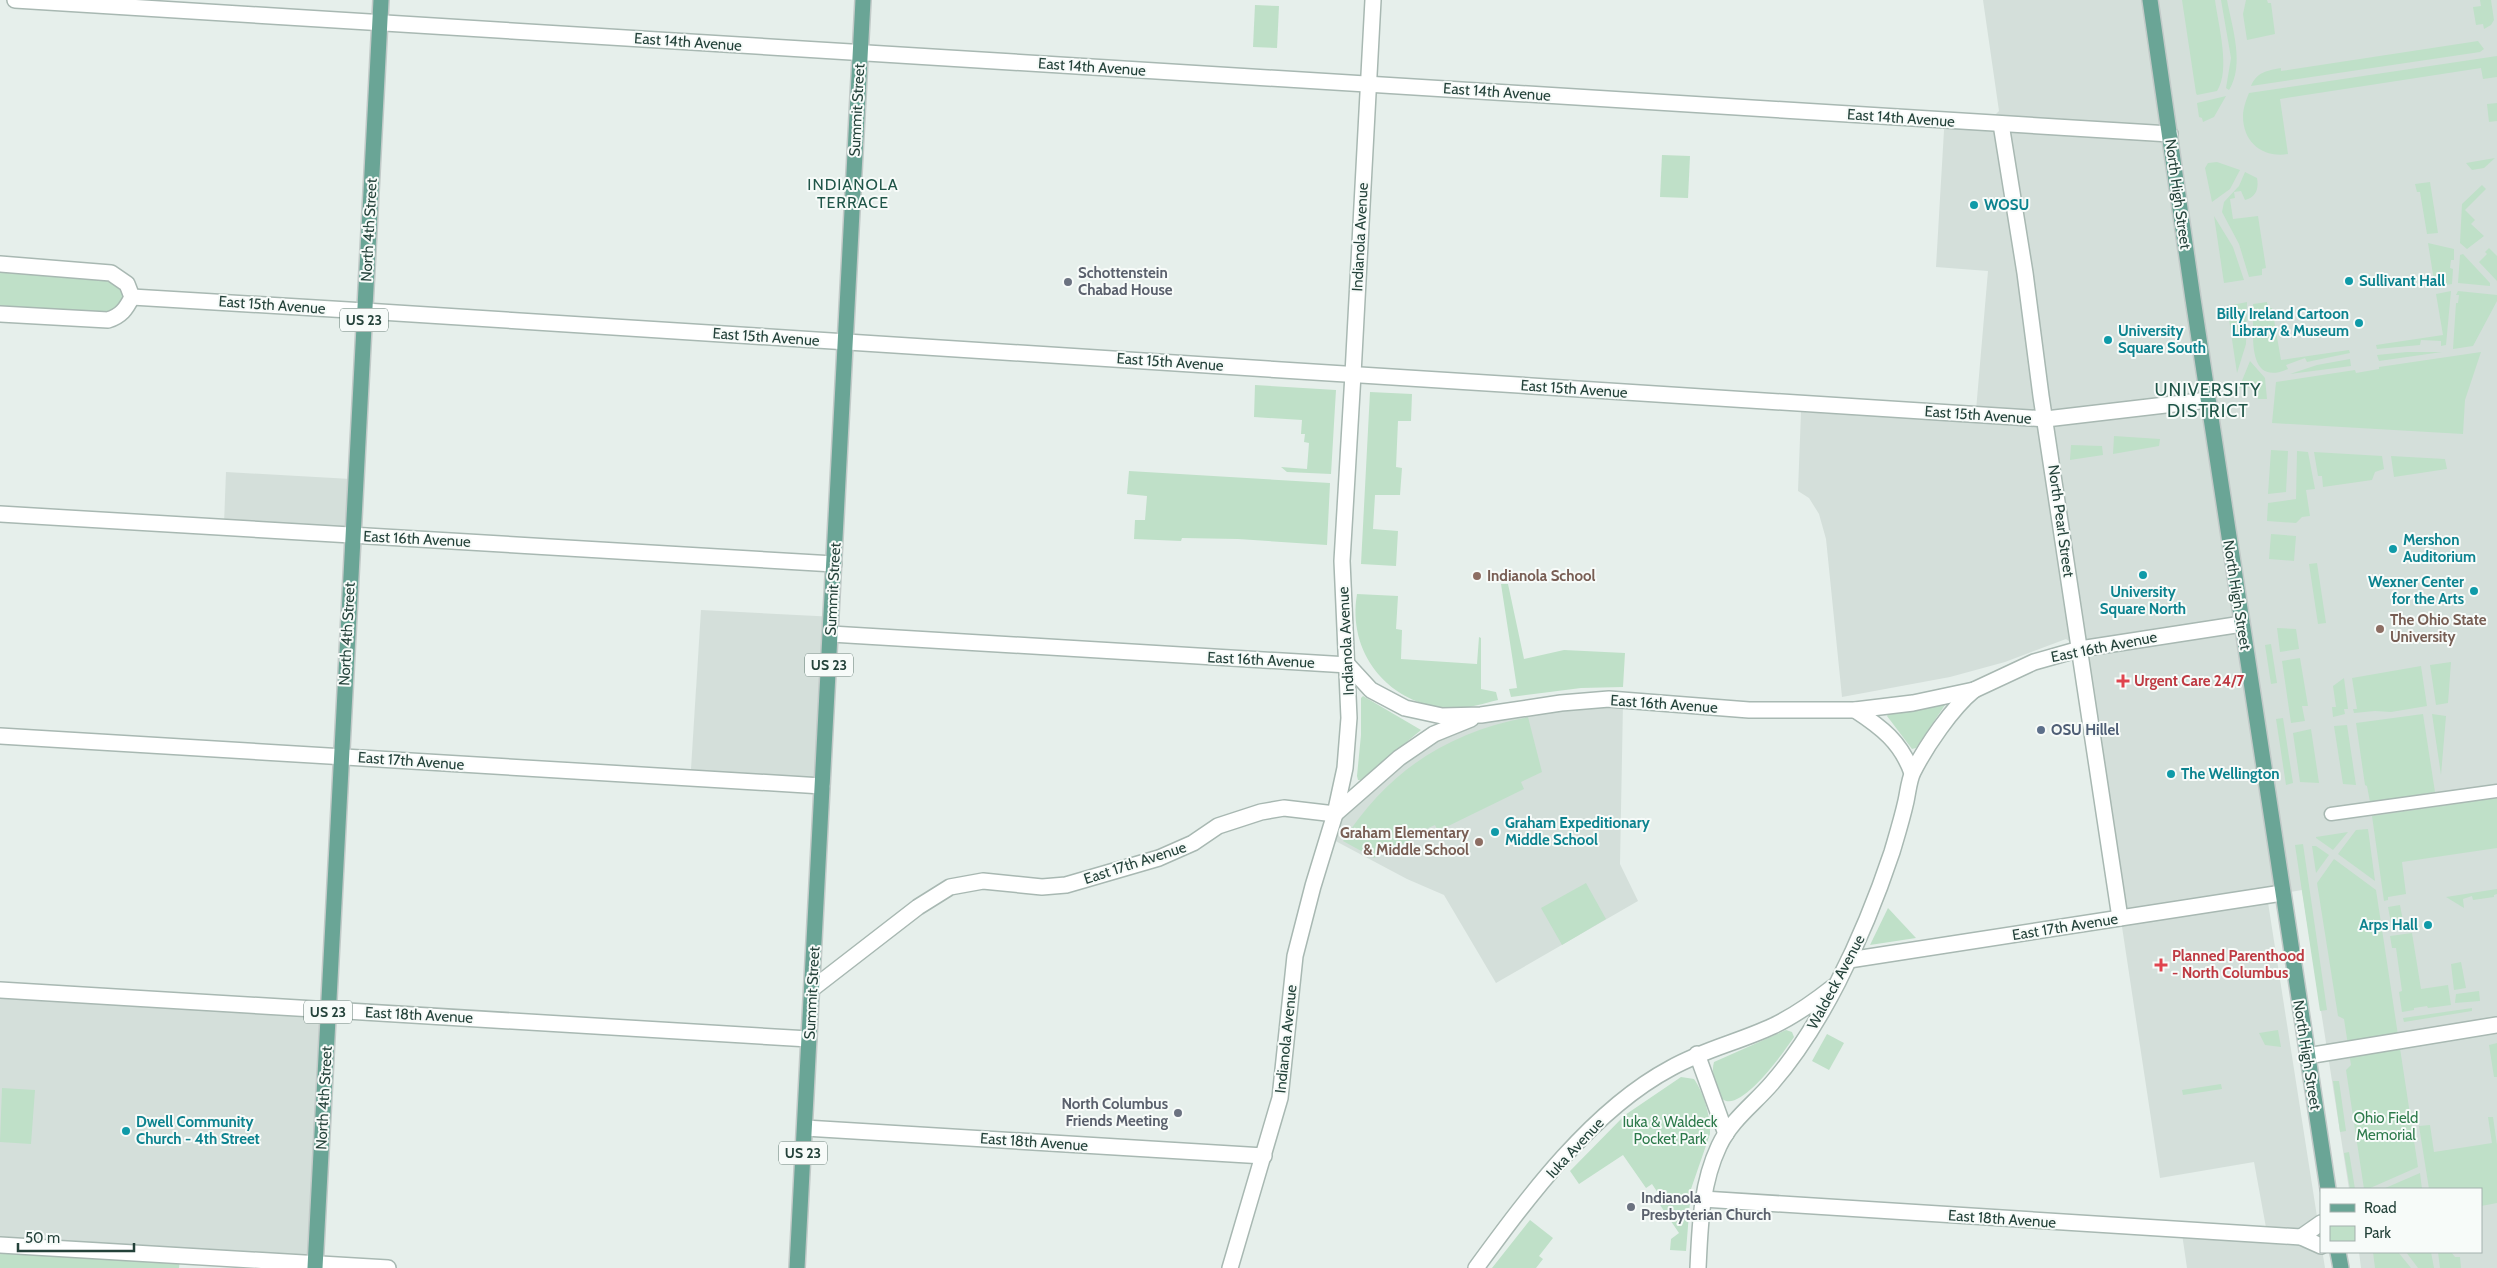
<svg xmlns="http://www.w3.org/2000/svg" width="2497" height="1268" font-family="Cabin,sans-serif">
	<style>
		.built { fill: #d4dfda }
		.green { fill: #bfe0c8 }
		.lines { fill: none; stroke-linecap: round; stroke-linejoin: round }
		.pedestrian-casing { stroke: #a8b8b2; stroke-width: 15 }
		.minor-casing { stroke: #a8b8b2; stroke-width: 18 }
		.tertiary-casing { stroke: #a8b8b2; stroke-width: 18 }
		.primary-casing { stroke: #c2cac8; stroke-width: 18 }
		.pedestrian { stroke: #fff; stroke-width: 12 }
		.minor { stroke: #fff; stroke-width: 15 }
		.tertiary { stroke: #fff; stroke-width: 15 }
		.primary { stroke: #6aa596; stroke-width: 15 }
		.culture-dot { fill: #0f9aa8; stroke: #f7fbf9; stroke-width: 2 }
		.worship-dot { fill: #6b7280; stroke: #f7fbf9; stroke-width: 2 }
		.education-dot { fill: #8d6e63; stroke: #f7fbf9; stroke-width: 2 }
		.health-dot { fill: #e0444e; stroke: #f7fbf9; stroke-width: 2 }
		.service-dot { fill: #5c6f8a; stroke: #f7fbf9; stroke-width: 2 }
		.labels { text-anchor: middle; stroke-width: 4; stroke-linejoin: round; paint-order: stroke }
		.shield { fill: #f7fbf9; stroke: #637a73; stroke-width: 1 }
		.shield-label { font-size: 14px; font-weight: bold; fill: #24423a }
		.street-label { font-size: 15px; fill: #24423a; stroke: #f7fbf9 }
		.culture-label { font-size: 15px; font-weight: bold; fill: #0d838f; stroke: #f7fbf9; text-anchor: start }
		.worship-label { font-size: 15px; font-weight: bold; fill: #5b616d; stroke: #f7fbf9; text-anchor: start }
		.education-label { font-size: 15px; font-weight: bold; fill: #785e54; stroke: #f7fbf9; text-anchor: start }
		.health-label { font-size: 15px; font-weight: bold; fill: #be3a42; stroke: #f7fbf9; text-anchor: start }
		.service-label { font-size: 15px; font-weight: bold; fill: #4e5e75; stroke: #f7fbf9; text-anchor: start }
		.park-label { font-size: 15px; fill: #2d7a4b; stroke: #f7fbf9 }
		.neighbourhood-label { font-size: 16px; letter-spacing: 1px; fill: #1f5548; stroke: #f7fbf9 }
		.quarter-label { font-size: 18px; letter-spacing: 1px; fill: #1f5548; stroke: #f7fbf9 }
	</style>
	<rect width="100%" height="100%" fill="#e6efeb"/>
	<g class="built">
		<path d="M1983,0h514v1268h-136l-2,-16h122v-63h-132l-47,-299 -35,6 58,372h-138l-6,-41 86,6 -13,-71 -94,16 -80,-529 -14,-10 -61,23 -55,15 -108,20 -16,-158 -7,-25 -10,-16 -11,-7 3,-79 174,10 13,-151 -52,-4 9,-154 49,3 5,-5z"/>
		<path d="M226,472l125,7 -2,51 -125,-6z"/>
		<path d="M701,610l135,7 -10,175 -136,-7z"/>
		<path d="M1623,703l-3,161 18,37 -142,82 -52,-88 -37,-16 -79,-42 7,-23 64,-56 82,-43z"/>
		<path d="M0,996l321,18 -6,250 -315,-12z"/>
	</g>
	<g class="green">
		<path d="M2182,0h33c3,24 16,70 2,91l-20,4 -1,-2z"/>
		<path d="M2221,0h6c5,27 18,65 2,90l-3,-2 5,-30z"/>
		<path d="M2246,0h21l1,3h3l4,31 -28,6 -4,-26z"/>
		<path d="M2480,0h11l3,20 -3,5 -7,4 -1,-5 -7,1 -3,-18 8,-1z"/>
		<path d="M1255,5l24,1 -2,42 -24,-1z"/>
		<path d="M2478,41l6,8 -4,3 -229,34c6,-14 15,-15 30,-18v3z"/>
		<path d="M2497,56v21l-14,2 -2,-11 -201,31 8,55c-25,4 -45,-11 -45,-38 0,-7 3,-16 6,-23z"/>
		<path d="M2226,96l-12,21 -11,5 -1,-4 -3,-1 -2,-14z"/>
		<path d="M2497,103v18l-8,1 -2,-18z"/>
		<path d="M1662,155l28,1 -2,42 -28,-1z"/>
		<path d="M2495,158l-11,10 -12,2 -6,-7z"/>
		<path d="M2217,162l23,8 -10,19 -18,13 -7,-34 3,-5z"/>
		<path d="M2245,172l12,6c2,11 -1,19 -12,22l-4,-9 -7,1 1,6 -5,1 3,20 25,-3 8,52 -4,1v6l-13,2 -10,-33 -17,-32 2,-10 15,-16z"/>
		<path d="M2430,182l8,51 -11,1 -7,-42h-3l-2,-8z"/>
		<path d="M2482,185l4,4 -21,21 10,10 -4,4 13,12 -17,13 -7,-6 2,-39z"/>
		<path d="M2214,216l19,31 11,33 -20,3z"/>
		<path d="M2428,243l26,6v11h-3l-1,8 3,1 -1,15 -17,3z"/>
		<path d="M2489,248l8,8v25l-18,-19 8,-8 -2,-2z"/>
		<path d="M2463,254l27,29v3l-32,-3 2,-28z"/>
		<path d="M0,264l100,7 32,26 -16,21 -116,-4z"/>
		<path d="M2451,291l-5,54 -5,1v-5l-20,-1 -1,5 -43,4 -1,-4 67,-10 -7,-41z"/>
		<path d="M2458,291l39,4v6l-24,45 -20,3 3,-46h2l1,-8h-3z"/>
		<path d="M2247,302l-1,42 -9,29 -10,-67z"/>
		<path d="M2267,302l1,6h4l9,52 68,-10 1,3 -43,9 -2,-4 -19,7 2,4c-45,20 -33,-43 -35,-65z"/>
		<path d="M2407,352h35l-63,9 -2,-6z"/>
		<path d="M2481,352l-16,48 -2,34 -191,-11 4,-41 79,-12 1,3 23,-4v-2z"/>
		<path d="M2350,359l1,7 -61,8 27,-9z"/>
		<path d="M2250,361l15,17 2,21h-9l-1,-8 -4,-4 -14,1z"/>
		<path d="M1255,385l81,5 -5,84 -44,-2 -6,-5 26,2 2,-26 -5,-1 1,-8h-4l1,-14 -48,-3z"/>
		<path d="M1370,392l42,2 -1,27h-13l-2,46 6,1 -2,27h-25l-2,34 25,2 -2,35 -35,-2z"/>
		<path d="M2114,436l46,3 -1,7 -46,8z"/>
		<path d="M2071,445l31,1 1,9 -33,5z"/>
		<path d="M2271,450l17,1 -2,41 -18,2z"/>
		<path d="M2297,451l11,1 7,37 -9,1 4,26 -8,1 -6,6 -29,-2 1,-18 28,-4z"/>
		<path d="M2314,452l68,4 2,13 -9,3 -3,8 -49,7 -1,-11h-4z"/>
		<path d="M2391,456l54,3 2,10 -53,8z"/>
		<path d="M1129,471l201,12 -3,62 -89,-6 -56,-1 -1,3 -47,-2 1,-19h10l2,-24 -20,-2z"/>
		<path d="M2271,534l25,2 -2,25 -25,-2z"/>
		<path d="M2317,563l9,60 -8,1 -9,-60z"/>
		<path d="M1501,584h7l16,75 40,-9 61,3 -2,34 -42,1 -70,9 -2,-8 8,-1z"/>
		<path d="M1357,594l41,2 -2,33 6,1 -1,29 76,5 2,-27 2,1v51l15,3 2,8c-17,4 -36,11 -54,8 -57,-6 -97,-56 -87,-114z"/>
		<path d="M2277,628l19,1 3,20 -19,3z"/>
		<path d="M2271,644l6,39 -6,1 -6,-39z"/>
		<path d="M2300,658l8,48h-6l3,15 -14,2 -9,-62z"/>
		<path d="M2451,662l-3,41 -12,2 -6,-40z"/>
		<path d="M2421,666l6,40 -36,6 -16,-1 -21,2 -1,-4h4l-5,-31z"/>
		<path d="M2344,678l4,31h-4l1,5 -12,3 -1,-10h4l-3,-21z"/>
		<path d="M1363,696l58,34 -60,50h-3l-1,-4 4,-41v-37z"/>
		<path d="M1939,702l6,3 -29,43 -4,1 -25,-33 3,-4z"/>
		<path d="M2423,714l12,78 -65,10 -3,-16 -2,-1 -9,-62z"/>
		<path d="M2432,714l14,2 -5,59z"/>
		<path d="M1528,717l14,55 -21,10 3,7 -86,42 -3,-6 -18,8 2,3 -45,22 -31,-17c44,-69 104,-109 185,-124z"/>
		<path d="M2283,718l10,65 -7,2 -10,-66z"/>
		<path d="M2347,725l9,60 -13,-1 -9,-58z"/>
		<path d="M2311,729l8,54 -19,-1 -7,-49z"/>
		<path d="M2497,798v50l-95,14 4,32 -18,3v3l-4,1 -12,-85z"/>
		<path d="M2368,829l7,52 -37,-27 18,-24z"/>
		<path d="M2348,832l-15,18 -17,-12v-1z"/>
		<path d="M2303,844l24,166 -7,1 -25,-166z"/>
		<path d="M2312,846h4l13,9 -13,18z"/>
		<path d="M2334,859l42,31 42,277 -50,22h-4l-18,-119 5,-5 -7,-46 -6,-3 -21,-133z"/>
		<path d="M1586,883l20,36 -44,26 -21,-37z"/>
		<path d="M2497,889v5l-3,1v2l-21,3 -1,-4 -9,3 1,9 -18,-11z"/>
		<path d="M2400,905l4,21 -12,2 -4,-21z"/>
		<path d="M1888,908l28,30 -46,7z"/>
		<path d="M2412,933l9,56 27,-4 3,20 -23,3 -1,-2 -13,2v2l-12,2 -3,-20 3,-1 -6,-43h-4l-2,-12z"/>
		<path d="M2461,962l5,26 -12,2 -3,-26z"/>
		<path d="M2479,991l1,10 -25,2 1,-9z"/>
		<path d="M2472,1008v3l-68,11 -1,-4z"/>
		<path d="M1786,1030l6,2 2,5c-8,12 -63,91 -76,55 -3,-10 -7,-20 -4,-30z"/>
		<path d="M2278,1030l3,17 -16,-2 -6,-12z"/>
		<path d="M1827,1034l17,9 -15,27 -17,-9z"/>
		<path d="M2497,1043v34h-3l-5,-32z"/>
		<path d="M1681,1077l13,2c10,14 17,39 16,55l-19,55 -5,62 -16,-1 1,-11 8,-6 -21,-31 4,-3 -10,-15 -6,4 -23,-33 -44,29 -9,-13 55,-56z"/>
		<path d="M2333,1081h6l7,50 -6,1z"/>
		<path d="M2221,1084l1,5 -39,6 -1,-5z"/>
		<path d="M2,1088l33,2 -4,54 -31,-2z"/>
		<path d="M2488,1117h5l4,28v58l-16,3v-17h-52l-10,-63 11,-1 4,27 58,-9z"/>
		<path d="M2349,1152l6,37h-5l-6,-36z"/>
		<path d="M2420,1173l2,16h-39z"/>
		<path d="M1530,1220l23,18 -14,18 4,3 -7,9h-44z"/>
		<path d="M0,1252l180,6 -1,10h-179z"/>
		<path d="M2373,1252h25l13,16h-36z"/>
		<path d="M2406,1252h25l3,16h-16z"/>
		<path d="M2438,1252h13l4,5h5l1,11h-21z"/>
	</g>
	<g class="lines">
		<g class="pedestrian-casing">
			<path id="pedestrian" d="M2331,814l166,-23"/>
		</g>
		<g class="minor-casing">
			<g id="minor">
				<path d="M15,0l2155,134"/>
				<path d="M2001,124l24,149 16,123 79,522"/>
				<path d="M0,264l111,9 16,11 5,13c-6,12 -11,19 -24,23l-108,-6"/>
				<path d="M132,297l233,14"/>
				<path d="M1353,374l20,-374"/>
				<path d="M0,514l834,50"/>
				<path d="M831,634l517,31 23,25 34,18 37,8 39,-1 80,-12 48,-4 140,11h106l58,-7 61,-13 60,-28 46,-13 162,-25"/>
				<path d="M1855,710c26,17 46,32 57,63"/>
				<path d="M1849,960l433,-67"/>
				<path d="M812,989l106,-82 32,-20 33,-6 59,6 24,-2 93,-27 34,-15 25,-17 43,-14 23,-4 51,6 64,-56 35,-24 37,-15"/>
				<path d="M0,990l809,49"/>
				<path d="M1697,1054l29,80"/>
				<path d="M2307,1056l190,-31"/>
				<path d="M805,1128l459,28"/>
				<path d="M1703,1199l598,38 20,9"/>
				<path d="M2301,1237l20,-14"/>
				<path d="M0,1245l388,23"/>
				<path d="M1476,1268c52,-71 116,-158 195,-200 34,-19 68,-26 102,-42 21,-10 41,-24 60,-39"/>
				<path d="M1698,1268c2,-42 3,-84 21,-122 12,-26 35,-42 53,-63 27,-31 48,-66 66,-101 22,-43 39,-85 54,-130 5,-17 10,-33 14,-51 2,-9 3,-21 7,-29 13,-26 39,-64 61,-82"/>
			</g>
		</g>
		<g class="tertiary-casing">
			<g id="tertiary">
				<path d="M365,311l1681,108 162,-19"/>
				<path d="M0,736l822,50"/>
				<path d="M1230,1268l50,-170 15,-142 18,-70 22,-72 10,-46 4,-50 -7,-157 11,-187"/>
			</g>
		</g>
		<g class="primary-casing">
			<g id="primary">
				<path d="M2150,0l43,299 135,890"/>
				<path d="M2338,1252l3,16"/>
				<path d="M315,1268l66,-1268"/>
				<path d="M797,1268l66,-1268"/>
			</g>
		</g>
		<use href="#pedestrian" class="pedestrian"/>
		<use href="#minor" class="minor"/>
		<use href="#tertiary" class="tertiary"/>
		<use href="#primary" class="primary"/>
	</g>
	<g class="culture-dot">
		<circle cx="1974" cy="205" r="5"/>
		<circle cx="2349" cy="281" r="5"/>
		<circle cx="2359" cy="323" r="5"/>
		<circle cx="2108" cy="340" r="5"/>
		<circle cx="2393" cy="549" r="5"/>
		<circle cx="2143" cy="575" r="5"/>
		<circle cx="2474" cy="591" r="5"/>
		<circle cx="2171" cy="774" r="5"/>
		<circle cx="1495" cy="832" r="5"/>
		<circle cx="2428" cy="925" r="5"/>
		<circle cx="126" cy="1131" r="5"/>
	</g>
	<g class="worship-dot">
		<circle cx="1068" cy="282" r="5"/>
		<circle cx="1178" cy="1113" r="5"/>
		<circle cx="1631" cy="1207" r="5"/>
	</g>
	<g class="education-dot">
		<circle cx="1477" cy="576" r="5"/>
		<circle cx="2380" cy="629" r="5"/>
		<circle cx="1479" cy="842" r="5"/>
	</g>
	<g class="health-dot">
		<path d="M2120.5 673.5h5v5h5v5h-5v5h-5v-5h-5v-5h5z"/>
		<path d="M2158.5 957.5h5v5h5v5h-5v5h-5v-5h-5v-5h5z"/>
	</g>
	<circle class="service-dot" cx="2041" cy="730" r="5"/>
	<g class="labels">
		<g class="shield">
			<rect x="340" y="308.5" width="48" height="23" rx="4"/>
			<rect x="805" y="653.5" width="48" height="23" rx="4"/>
			<rect x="304" y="1000.5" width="48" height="23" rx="4"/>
			<rect x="779" y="1141.5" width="48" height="23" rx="4"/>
		</g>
		<g class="shield-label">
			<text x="364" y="325">US 23</text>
			<text x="829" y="670">US 23</text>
			<text x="328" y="1017">US 23</text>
			<text x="803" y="1158">US 23</text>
		</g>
		<g class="street-label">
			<text transform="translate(688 42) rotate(4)" y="5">East 14th Avenue</text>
			<text transform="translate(1092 67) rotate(4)" y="5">East 14th Avenue</text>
			<text transform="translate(1497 92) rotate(4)" y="5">East 14th Avenue</text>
			<text transform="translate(857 110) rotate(-87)" y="5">Summit Street</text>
			<text transform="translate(1901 118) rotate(4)" y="5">East 14th Avenue</text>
			<text transform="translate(2178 194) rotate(82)" y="5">North High Street</text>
			<text transform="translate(369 230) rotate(-87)" y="5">North 4th Street</text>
			<text transform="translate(1360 237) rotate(-87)" y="5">Indianola Avenue</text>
			<text transform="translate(272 305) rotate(4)" y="5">East 15th Avenue</text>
			<text transform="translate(766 337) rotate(4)" y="5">East 15th Avenue</text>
			<text transform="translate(1170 362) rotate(4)" y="5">East 15th Avenue</text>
			<text transform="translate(1574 389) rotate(4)" y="5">East 15th Avenue</text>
			<text transform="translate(1978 415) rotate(4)" y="5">East 15th Avenue</text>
			<text transform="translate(2061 521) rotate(82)" y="5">North Pearl Street</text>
			<text transform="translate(417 539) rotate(3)" y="5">East 16th Avenue</text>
			<text transform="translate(833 589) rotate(-87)" y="5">Summit Street</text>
			<text transform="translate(2237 595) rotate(81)" y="5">North High Street</text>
			<text transform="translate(347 634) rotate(-87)" y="5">North 4th Street</text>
			<text transform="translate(1346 641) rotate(-93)" y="5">Indianola Avenue</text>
			<text transform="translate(2104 647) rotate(-11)" y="5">East 16th Avenue</text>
			<text transform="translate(1261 660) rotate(3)" y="5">East 16th Avenue</text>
			<text transform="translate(1664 704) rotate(4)" y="5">East 16th Avenue</text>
			<text transform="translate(411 761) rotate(4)" y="5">East 17th Avenue</text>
			<text transform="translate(1135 863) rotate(-18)" y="5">East 17th Avenue</text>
			<text transform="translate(2065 927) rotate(-9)" y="5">East 17th Avenue</text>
			<text transform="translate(1836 982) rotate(-62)" y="5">Waldeck Avenue</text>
			<text transform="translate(812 993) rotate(-87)" y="5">Summit Street</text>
			<text transform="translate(419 1015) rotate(3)" y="5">East 18th Avenue</text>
			<text transform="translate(1286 1039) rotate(-84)" y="5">Indianola Avenue</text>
			<text transform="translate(2307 1055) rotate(81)" y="5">North High Street</text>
			<text transform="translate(324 1098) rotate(-87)" y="5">North 4th Street</text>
			<text transform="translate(1034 1142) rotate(4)" y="5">East 18th Avenue</text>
			<text transform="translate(1575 1148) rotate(-47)" y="5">Iuka Avenue</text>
			<text transform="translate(2002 1219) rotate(4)" y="5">East 18th Avenue</text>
		</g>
		<g class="culture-label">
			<text x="1984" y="210">WOSU</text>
			<text x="2359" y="286">Sullivant Hall</text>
			<text x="2349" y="319" text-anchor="end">Billy Ireland Cartoon<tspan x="2349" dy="17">Library &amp; Museum</tspan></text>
			<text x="2118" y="336">University<tspan x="2118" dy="17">Square South</tspan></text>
			<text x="2403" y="545">Mershon<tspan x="2403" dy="17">Auditorium</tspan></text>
			<text x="2464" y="587" text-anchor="end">Wexner Center<tspan x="2464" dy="17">for the Arts</tspan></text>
			<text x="2143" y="597" text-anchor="middle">University<tspan x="2143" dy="17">Square North</tspan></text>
			<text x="2181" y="779">The Wellington</text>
			<text x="1505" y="828">Graham Expeditionary<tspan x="1505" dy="17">Middle School</tspan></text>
			<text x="2418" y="930" text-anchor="end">Arps Hall</text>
			<text x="136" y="1127">Dwell Community<tspan x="136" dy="17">Church - 4th Street</tspan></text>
		</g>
		<g class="worship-label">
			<text x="1078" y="278">Schottenstein<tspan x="1078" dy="17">Chabad House</tspan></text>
			<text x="1168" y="1109" text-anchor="end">North Columbus<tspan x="1168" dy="17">Friends Meeting</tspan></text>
			<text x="1641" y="1203">Indianola<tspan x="1641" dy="17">Presbyterian Church</tspan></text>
		</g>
		<g class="education-label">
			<text x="1487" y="581">Indianola School</text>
			<text x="2390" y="625">The Ohio State<tspan x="2390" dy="17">University</tspan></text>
			<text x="1469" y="838" text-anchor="end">Graham Elementary<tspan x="1469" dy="17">&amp; Middle School</tspan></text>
		</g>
		<g class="health-label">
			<text x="2134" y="686">Urgent Care 24/7</text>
			<text x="2172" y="961">Planned Parenthood<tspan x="2172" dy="17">- North Columbus</tspan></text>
		</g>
		<g class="service-label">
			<text x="2051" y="735">OSU Hillel</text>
		</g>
		<g class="park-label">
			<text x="2386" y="1123">Ohio Field<tspan x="2386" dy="17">Memorial</tspan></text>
			<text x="1670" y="1127">Iuka &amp; Waldeck<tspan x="1670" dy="17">Pocket Park</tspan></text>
		</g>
		<g class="neighbourhood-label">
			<text x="853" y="190">INDIANOLA<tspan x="853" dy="18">TERRACE</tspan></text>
		</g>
		<g class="quarter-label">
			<text x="2208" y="396">UNIVERSITY<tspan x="2208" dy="21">DISTRICT</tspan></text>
		</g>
	</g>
	<rect x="2320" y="1188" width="162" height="65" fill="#f7fbf9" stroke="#a3b1ad"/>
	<rect x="2330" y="1204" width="25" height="8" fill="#6aa596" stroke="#a3b1ad"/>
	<text x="2364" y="1213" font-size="15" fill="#24423a">Road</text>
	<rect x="2330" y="1226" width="25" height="15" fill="#bfe0c8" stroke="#a3b1ad"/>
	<text x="2364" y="1238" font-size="15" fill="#24423a">Park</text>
	<path d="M18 1243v8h116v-8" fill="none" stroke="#24423a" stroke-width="2.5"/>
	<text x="25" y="1243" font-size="15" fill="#24423a" stroke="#f7fbf9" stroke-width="4" paint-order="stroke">50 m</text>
</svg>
